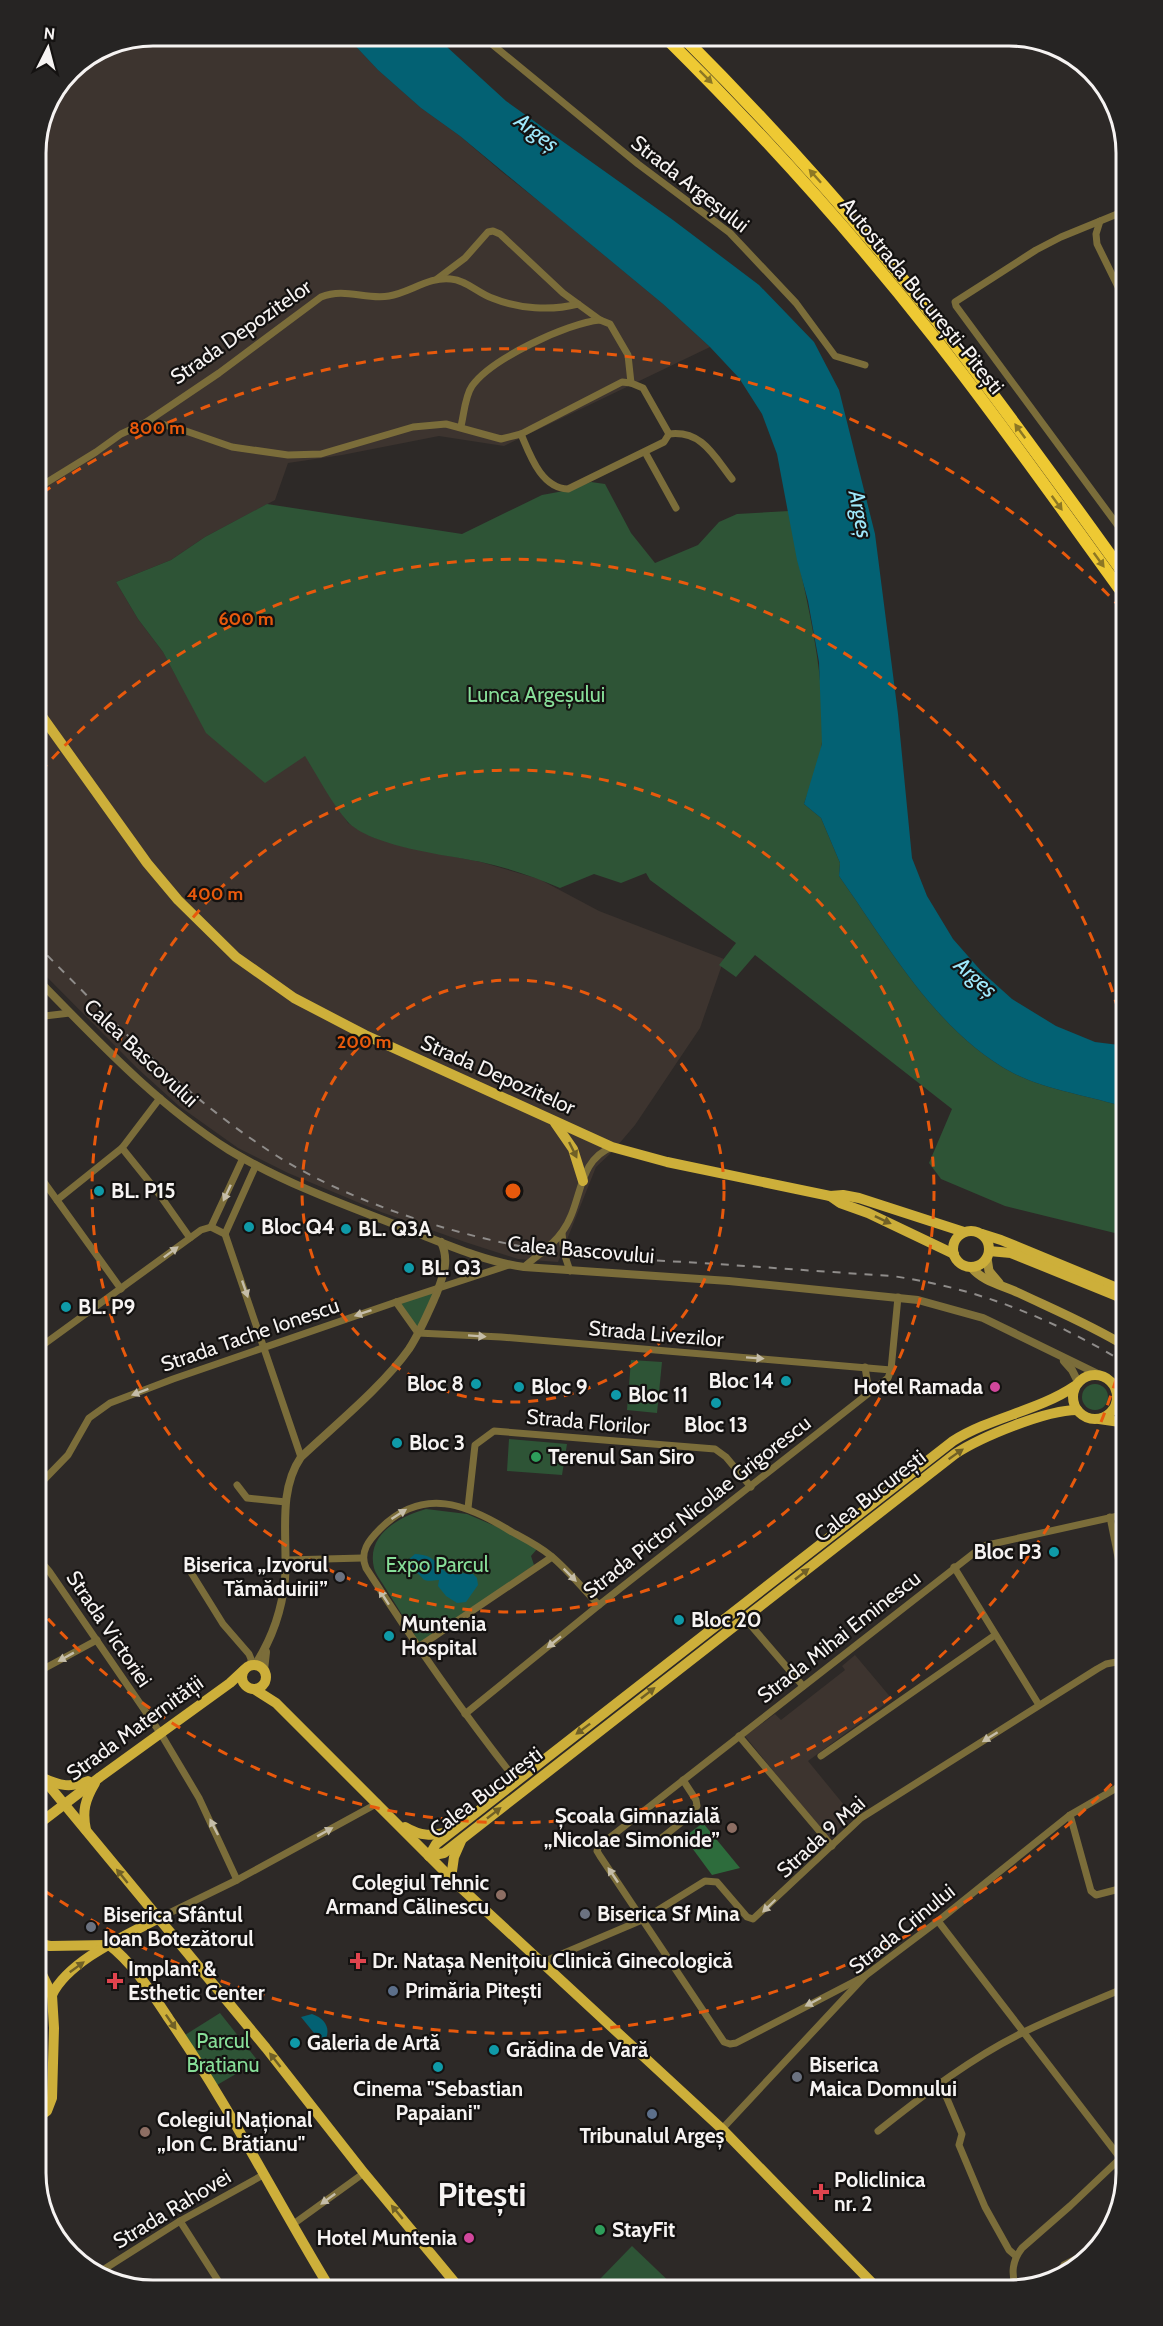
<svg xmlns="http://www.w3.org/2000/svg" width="1163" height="2326" font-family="Cabin,sans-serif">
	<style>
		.built { fill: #3d342f }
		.green { fill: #2e5436 }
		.forest { fill: #2d6c3c }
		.water { fill: #036173 }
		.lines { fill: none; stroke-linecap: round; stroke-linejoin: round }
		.minor { stroke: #7b6d3a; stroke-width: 7 }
		.tertiary { stroke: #7b6d3a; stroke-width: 8 }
		.secondary { stroke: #a9923c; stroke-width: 9 }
		.primary { stroke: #cdaf3a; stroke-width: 10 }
		.motorway { stroke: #eec933; stroke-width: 12 }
		.rail { stroke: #8f8c8a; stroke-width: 2; stroke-dasharray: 8 8; stroke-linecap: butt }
		.oneway { fill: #8c7724 }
		.oneway2 { fill: #706026 }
		.oneway3 { fill: #c5bda8 }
		.ring { fill: none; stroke: #e8590c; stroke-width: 3; stroke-dasharray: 10 8 }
		.culture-dot { fill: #0f9aa8; stroke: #141211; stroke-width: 2 }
		.hotel-dot { fill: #d1479c; stroke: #141211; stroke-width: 2 }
		.leisure-dot { fill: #2e9e5b; stroke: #141211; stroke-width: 2 }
		.worship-dot { fill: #6b7280; stroke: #141211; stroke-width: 2 }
		.education-dot { fill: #8d6e63; stroke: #141211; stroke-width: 2 }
		.health-dot { fill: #e0444e; stroke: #141211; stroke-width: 2 }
		.service-dot { fill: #5c6f8a; stroke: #141211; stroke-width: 2 }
		.labels { text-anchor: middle; stroke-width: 4.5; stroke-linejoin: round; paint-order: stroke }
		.street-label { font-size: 21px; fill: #f6f3f2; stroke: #141211 }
		.park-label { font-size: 21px; fill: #87de98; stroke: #141211 }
		.poi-label { font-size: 21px; font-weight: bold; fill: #f6f3f2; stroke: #141211; text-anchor: start }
		.water-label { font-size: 22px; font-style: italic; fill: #9fe9fc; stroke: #141211 }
		.town-label { font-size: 33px; font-weight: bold; fill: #f6f3f2; stroke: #141211 }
		.rim { fill: none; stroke: #f6f3f2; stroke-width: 3 }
		.centre { fill: #e8590c; stroke: #141211; stroke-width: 3 }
		.ring-label { font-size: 18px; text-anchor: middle; font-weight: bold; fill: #e8590c; stroke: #141211; stroke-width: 4.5; stroke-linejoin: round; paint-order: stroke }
	</style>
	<rect width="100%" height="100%" fill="#2d2927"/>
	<g class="built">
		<path d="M154,36h192l32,34 43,38 39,28 42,36 44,35 117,97 47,43 -206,99 -65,-10 -97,19 -54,8 -13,37 -70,37 -34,23 -55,22 22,37 25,33 14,26 128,77 43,68 24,14 33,10 76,15 58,17 60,32 125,48 -24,69 -65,97 -23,27 -16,15 -38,95 -40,-3 -53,-17 -84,-30 -93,-39 -50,-25 -59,-42 -42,-38 -101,-102v-820l9,-38 26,-38 38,-25z"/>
		<path d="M855,1655l37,44 -84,62 45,55 -25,23 -83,-103 30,-22 6,6 64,-50 -3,-4z"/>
	</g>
	<g class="green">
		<path d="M591,482l14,2 26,49 24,30 43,-18 21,-23 18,-8 52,-3c13,78 37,150 33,231 -1,19 -12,44 -18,62l17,14 19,45 -1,13c49,69 97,156 174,197 32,17 79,23 114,35v128l-122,-30 -64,-27 -12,-16 23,-54 -197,-154 -19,22 -17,-12 17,-22 -86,-63 -4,-7 -25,10 -27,-9 -34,14c-25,-11 -52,-20 -79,-26 -33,-7 -111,-15 -134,-41 -16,-19 -29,-44 -42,-65l-40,27 -59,-50 -43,-81 -25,-33 -22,-37 55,-22 34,-23 62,-33 195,30 80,-39 27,-5z"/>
		<path d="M439,1288l-21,45 -22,-31z"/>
		<path d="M631,1360l31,2 -5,51 -30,-3z"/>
		<circle cx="1095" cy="1397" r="13"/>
		<path d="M509,1439l58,5 -5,31 -55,-4z"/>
		<path d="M426,1509l41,5 42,18 28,17 -6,7 3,9 -114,79c-11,-19 -23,-37 -34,-55 -4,-7 -10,-14 -12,-21 -8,-34 25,-51 52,-59z"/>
		<path d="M220,2013l38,48 -41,24 -32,-50z"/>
		<path d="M632,2246l46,44h-67l-11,-11z"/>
	</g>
	<path class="forest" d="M703,1823l37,45 -28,7 -28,-38z"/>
	<g class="water">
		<path d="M346,36h89l71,65 167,119 86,65 55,57 25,48 36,144 23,180 14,144 15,38 26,43 29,33 30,27 44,27 39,16 32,4v62c-35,-12 -82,-18 -114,-35 -77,-41 -125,-128 -174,-197l1,-13 -19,-45 -17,-14 18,-60 -3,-82 -11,-61 -11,-41 -20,-106 -15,-40 -23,-36 -29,-31 -47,-43 -203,-168 -39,-28 -43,-38z"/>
		<path d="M415,1554c19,1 19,8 31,18l27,2 4,4 1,7 -12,17 -9,1 -11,-7 -8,-10 1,-6c-23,3 -10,-3 -29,-10l-2,-10z"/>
		<path d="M312,2014c15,5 20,17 11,30l-22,-27z"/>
	</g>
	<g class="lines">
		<g class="minor">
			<path d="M482,36l156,128 92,69 66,70 39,53 30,9"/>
			<path d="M1100,221l-4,13 1,10 30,61"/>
			<path d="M437,279l28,-21 23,-26 5,-1 7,3 63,59 37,27 10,4 18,31 3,28"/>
			<path d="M145,423l74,-50 102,-76c24,-10 44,3 68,-1 20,-3 41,-20 62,-17 15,1 27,14 41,19 27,11 59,13 86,6"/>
			<path d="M461,426c3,-12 4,-30 11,-40 19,-27 95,-63 128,-66"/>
			<path d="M521,434c9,21 20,54 47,55l96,-47 5,-8"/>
			<path d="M645,452l31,56"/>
			<path d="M36,489l60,-37 25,-18 24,-11 16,1 19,5 52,18 56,8 33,-1 92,-27 33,-3 55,15 20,-5 101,-52 9,1 12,5 26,46c33,-4 45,22 63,45"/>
			<path d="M1127,538l-171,-232 -1,-4 81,-52 25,-13 66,-27"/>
			<path d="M36,1017l34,-4"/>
			<path d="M160,1098l-38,50 37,46 31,44"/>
			<path d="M36,1171l85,118"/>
			<path d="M57,1200l65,-52"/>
			<path d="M211,1227l32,-69"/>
			<path d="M562,1233l2,20 6,18"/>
			<path d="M225,1234l76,223"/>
			<path d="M225,1234l31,-69"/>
			<path d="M524,1267c12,-11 29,-21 38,-35 21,-28 14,-71 50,-85"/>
			<path d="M396,1302l22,31 83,4 390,33"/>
			<path d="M36,1350l165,-120 10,-3 14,7"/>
			<path d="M865,1367l4,25"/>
			<path d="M237,1485l10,13 39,4"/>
			<path d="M36,1488l32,-33 21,-37 21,-15 63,-24 223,-77 113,-37"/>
			<path d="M468,1508l7,-63 19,-14 221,18 11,8 25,30"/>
			<path d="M1110,1517l17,85"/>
			<path d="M36,1556l13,15 112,163 38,64 38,82"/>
			<path d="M286,1560l77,-2"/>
			<path d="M187,1566l36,58 26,30 2,5v6"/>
			<path d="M954,1567l85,138"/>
			<path d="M742,1615l61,71"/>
			<path d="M417,1648l135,-91"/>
			<path d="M36,1673l61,-33"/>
			<path d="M465,1714l134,-109 289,-227 3,-8 7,-73"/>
			<path d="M739,1736l93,110"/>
			<path d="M821,1756l174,-121"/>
			<path d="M516,1780c-54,-68 -103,-139 -150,-212 -7,-16 3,-28 14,-39 43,-43 87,-25 132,3 13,7 27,14 39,24 17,14 32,33 48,49"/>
			<path d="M1070,1815l21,76 5,4 31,-8"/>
			<path d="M654,1844l29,-23 14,-15 -1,-6 -13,-20"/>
			<path d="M157,1919l80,-39 141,-77"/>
			<path d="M938,1921l183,238"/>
			<path d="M543,1962l99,-42 63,-39 12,1 30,35 6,2 108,-101 236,-149 9,-5 21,-4"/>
			<path d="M865,1976l-129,67 -6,1 -6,-2 -124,-186 -3,-5 2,-5 384,-300 144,-32"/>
			<path d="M940,2082l22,52 -3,11 26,62 24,43 7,6"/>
			<path d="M722,2129l143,-153 73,-55 132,-106 57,-33"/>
			<path d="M878,2131c46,-36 91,-72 144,-98 34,-17 70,-31 105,-46"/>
			<path d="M180,2221l44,69"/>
			<path d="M292,2225l72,-52"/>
			<path d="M98,2273l82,-52 83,-46"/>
			<path d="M1056,2280l8,-15 26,-13"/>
			<path d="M1016,2289c-5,-16 -4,-28 6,-41l48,-42 57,-54"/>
		</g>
		<g class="tertiary">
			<path d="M36,978c60,61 120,126 193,172 53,32 113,54 170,76 40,15 82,35 125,41l205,14 189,19 65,18 119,58"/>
			<path d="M1064,1361l8,9 6,12"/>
			<path d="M255,1665c17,-26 27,-55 30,-86 3,-40 -8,-87 16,-122 34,-32 82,-71 108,-108 11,-17 19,-36 27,-54 7,-19 14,-34 5,-53"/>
			<path d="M264,1670l2,-18"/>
		</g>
		<g class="secondary">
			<path d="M987,1258l2,13 10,12"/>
			<path d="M971,1267c12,15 31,18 48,26 36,17 74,33 108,54"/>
		</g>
		<g class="primary">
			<path d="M36,708l111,155 31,37 58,57 58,41 71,37 247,112 55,15 163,34 13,-1 16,3 105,34"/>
			<path d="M555,1123l18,26 10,32"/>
			<path d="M830,1196l10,7 28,10 86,41"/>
			<circle cx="971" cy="1249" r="18"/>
			<path d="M982,1234l19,6 126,52"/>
			<path d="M989,1251l22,2 116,47"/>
			<circle cx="1095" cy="1397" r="22"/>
			<path d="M1099,1419l28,4"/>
			<circle cx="254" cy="1677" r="12"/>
			<path d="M254,1689l22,14 183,183 263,243 157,161"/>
			<path d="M36,1770l230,278 98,125 97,117"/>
			<path d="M43,1778c17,8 28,10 45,3"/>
			<path d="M36,1826l64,-49 130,-94 14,-13"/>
			<path d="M405,1827c15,9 28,10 45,4"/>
			<path d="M86,1830c-4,-19 -1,-30 9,-47"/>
			<path d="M429,1856l7,-12 517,-403c38,-24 85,-30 122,-55"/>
			<path d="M429,1856l15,-3 511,-399c26,-17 91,-44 122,-44"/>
			<path d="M451,1878l3,-21 7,-16"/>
			<path d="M36,1943l14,3 58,-1"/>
			<path d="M108,1944c26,20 43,48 61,75 60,86 107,181 162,271"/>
			<path d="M52,1995c16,-34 73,-59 105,-76"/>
			<path d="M36,2119l11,-8 5,-13 2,-70 -2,-33 -16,-33"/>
		</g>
		<g class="motorway">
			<path d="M664,36c96,95 186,194 269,300 68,86 130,175 194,263"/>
			<path d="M682,36c93,93 181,191 262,294 63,81 123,165 183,248"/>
		</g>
		<path class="rail" d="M36,944c76,77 150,154 241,212 78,49 193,85 285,97 45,6 92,7 138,10 64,4 128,9 192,13 86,12 161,43 235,88"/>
	</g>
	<defs><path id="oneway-solid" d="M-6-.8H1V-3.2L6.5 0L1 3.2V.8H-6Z" transform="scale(1.5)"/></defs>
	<g class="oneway">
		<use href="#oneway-solid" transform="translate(706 77) rotate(45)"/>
		<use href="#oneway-solid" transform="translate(815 176) rotate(-132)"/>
		<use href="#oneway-solid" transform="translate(1020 431) rotate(-126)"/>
		<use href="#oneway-solid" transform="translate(1057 503) rotate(54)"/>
		<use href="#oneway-solid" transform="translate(1099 560) rotate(54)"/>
	</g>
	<g class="oneway2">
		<use href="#oneway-solid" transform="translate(573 1150) rotate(64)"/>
		<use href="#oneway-solid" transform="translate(883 1220) rotate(25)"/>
		<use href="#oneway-solid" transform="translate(956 1454) rotate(-35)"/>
		<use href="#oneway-solid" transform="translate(802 1574) rotate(-38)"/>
		<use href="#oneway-solid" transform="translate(648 1693) rotate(-38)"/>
		<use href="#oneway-solid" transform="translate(583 1729) rotate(143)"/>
		<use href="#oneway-solid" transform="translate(494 1813) rotate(-38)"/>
		<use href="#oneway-solid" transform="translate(122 1876) rotate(-129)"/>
		<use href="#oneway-solid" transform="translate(77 1967) rotate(-36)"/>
		<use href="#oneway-solid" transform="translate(171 2022) rotate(55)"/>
		<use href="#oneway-solid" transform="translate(275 2060) rotate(-128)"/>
		<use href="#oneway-solid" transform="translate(397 2212) rotate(-130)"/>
	</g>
	<g class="oneway3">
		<use href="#oneway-solid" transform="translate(227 1193) rotate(115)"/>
		<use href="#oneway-solid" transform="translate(171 1252) rotate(-37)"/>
		<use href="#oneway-solid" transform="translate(245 1289) rotate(71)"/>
		<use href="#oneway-solid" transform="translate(363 1313) rotate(161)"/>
		<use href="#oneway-solid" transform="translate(477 1336) rotate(4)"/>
		<use href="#oneway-solid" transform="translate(755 1358) rotate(4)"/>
		<use href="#oneway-solid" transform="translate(140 1392) rotate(159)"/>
		<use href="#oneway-solid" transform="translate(399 1514) rotate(-33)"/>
		<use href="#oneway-solid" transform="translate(570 1575) rotate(45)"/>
		<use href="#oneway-solid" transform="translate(384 1597) rotate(-123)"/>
		<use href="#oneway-solid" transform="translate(554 1642) rotate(141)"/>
		<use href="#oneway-solid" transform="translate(66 1657) rotate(151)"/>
		<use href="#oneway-solid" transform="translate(990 1737) rotate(148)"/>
		<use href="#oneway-solid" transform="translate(214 1827) rotate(-117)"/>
		<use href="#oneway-solid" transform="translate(325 1832) rotate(-29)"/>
		<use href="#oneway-solid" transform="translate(613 1875) rotate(-124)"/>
		<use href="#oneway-solid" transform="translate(769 1906) rotate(136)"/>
		<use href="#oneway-solid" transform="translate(813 2002) rotate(152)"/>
		<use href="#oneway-solid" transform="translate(328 2199) rotate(144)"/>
	</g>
	<g class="ring">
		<circle cx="513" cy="1191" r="211"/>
		<circle cx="513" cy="1191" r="421"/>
		<path d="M1126 1344A632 632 0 0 1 40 1610M40 772A632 632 0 0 1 1126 1038"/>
		<path d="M1124 1771A842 842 0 0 1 36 1885M42 493A842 842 0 0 1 1124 611"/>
	</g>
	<g class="culture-dot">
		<circle cx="99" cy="1191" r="6"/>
		<circle cx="249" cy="1227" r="6"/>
		<circle cx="346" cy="1229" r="6"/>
		<circle cx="409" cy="1268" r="6"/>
		<circle cx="66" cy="1307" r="6"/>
		<circle cx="786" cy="1381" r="6"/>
		<circle cx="476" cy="1384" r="6"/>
		<circle cx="519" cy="1387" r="6"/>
		<circle cx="616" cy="1395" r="6"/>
		<circle cx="716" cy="1403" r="6"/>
		<circle cx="397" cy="1443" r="6"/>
		<circle cx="1054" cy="1552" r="6"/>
		<circle cx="679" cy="1620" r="6"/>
		<circle cx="389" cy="1636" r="6"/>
		<circle cx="295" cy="2043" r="6"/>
		<circle cx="494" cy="2050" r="6"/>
		<circle cx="438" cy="2067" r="6"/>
	</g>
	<g class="hotel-dot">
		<circle cx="995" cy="1387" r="6"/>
		<circle cx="469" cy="2238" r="6"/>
	</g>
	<g class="leisure-dot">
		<circle cx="536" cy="1457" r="6"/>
		<circle cx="600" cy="2230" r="6"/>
	</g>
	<g class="worship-dot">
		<circle cx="340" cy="1577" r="6"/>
		<circle cx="585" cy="1914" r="6"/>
		<circle cx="91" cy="1927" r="6"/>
		<circle cx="797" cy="2077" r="6"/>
	</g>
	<g class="education-dot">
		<circle cx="732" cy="1828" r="6"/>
		<circle cx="501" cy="1895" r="6"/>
		<circle cx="145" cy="2132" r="6"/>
	</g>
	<g class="health-dot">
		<path d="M355 1952h6v6h6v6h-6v6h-6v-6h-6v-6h6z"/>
		<path d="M112 1972h6v6h6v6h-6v6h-6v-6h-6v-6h6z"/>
		<path d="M818 2183h6v6h6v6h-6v6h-6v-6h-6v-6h6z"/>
	</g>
	<g class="service-dot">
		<circle cx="393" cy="1991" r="6"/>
		<circle cx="652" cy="2114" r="6"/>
	</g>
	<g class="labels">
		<g class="street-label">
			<text transform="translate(690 184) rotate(38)" y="7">Strada Argeșului</text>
			<text transform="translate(922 296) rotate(51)" y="7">Autostrada București-Pitești</text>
			<text transform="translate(241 332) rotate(-35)" y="7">Strada Depozitelor</text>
			<text transform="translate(141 1053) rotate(43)" y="7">Calea Bascovului</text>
			<text transform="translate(498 1075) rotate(24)" y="7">Strada Depozitelor</text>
			<text transform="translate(581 1250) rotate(5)" y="7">Calea Bascovului</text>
			<text transform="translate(656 1334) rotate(5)" y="7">Strada Livezilor</text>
			<text transform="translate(250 1335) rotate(-19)" y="7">Strada Tache Ionescu</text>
			<text transform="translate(588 1422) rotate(5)" y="7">Strada Florilor</text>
			<text transform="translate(870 1496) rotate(-38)" y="7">Calea București</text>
			<text transform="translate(697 1507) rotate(-38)" y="7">Strada Pictor Nicolae Grigorescu</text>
			<text transform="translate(109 1629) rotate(56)" y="7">Strada Victoriei</text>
			<text transform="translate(839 1637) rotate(-38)" y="7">Strada Mihai Eminescu</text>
			<text transform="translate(135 1728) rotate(-36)" y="7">Strada Maternității</text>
			<text transform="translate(486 1792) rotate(-37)" y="7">Calea București</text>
			<text transform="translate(821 1837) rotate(-42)" y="7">Strada 9 Mai</text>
			<text transform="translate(902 1929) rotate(-39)" y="7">Strada Crinului</text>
			<text transform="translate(172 2209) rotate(-31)" y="7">Strada Rahovei</text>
		</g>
		<g class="park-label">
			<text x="536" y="702">Lunca Argeșului</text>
			<text x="437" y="1572">Expo Parcul</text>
			<text x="223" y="2048">Parcul<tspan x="223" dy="24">Bratianu</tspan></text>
		</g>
		<g class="poi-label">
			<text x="111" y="1198">BL. P15</text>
			<text x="261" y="1234">Bloc Q4</text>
			<text x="358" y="1236">BL. Q3A</text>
			<text x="421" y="1275">BL. Q3</text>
			<text x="78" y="1314">BL. P9</text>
			<text x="774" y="1388" text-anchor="end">Bloc 14</text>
			<text x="464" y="1391" text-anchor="end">Bloc 8</text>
			<text x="531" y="1394">Bloc 9</text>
			<text x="983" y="1394" text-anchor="end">Hotel Ramada</text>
			<text x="628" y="1402">Bloc 11</text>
			<text x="716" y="1432" text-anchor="middle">Bloc 13</text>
			<text x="409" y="1450">Bloc 3</text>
			<text x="548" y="1464">Terenul San Siro</text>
			<text x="1042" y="1559" text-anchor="end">Bloc P3</text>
			<text x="328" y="1572" text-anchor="end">Biserica „Izvorul<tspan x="328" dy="24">Tămăduirii”</tspan></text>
			<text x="691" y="1627">Bloc 20</text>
			<text x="401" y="1631">Muntenia<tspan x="401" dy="24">Hospital</tspan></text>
			<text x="720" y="1823" text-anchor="end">Școala Gimnazială<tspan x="720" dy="24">„Nicolae Simonide”</tspan></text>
			<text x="489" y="1890" text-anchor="end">Colegiul Tehnic<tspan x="489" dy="24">Armand Călinescu</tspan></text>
			<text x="597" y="1921">Biserica Sf Mina</text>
			<text x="103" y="1922">Biserica Sfântul<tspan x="103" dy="24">Ioan Botezătorul</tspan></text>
			<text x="372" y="1968">Dr. Natașa Nenițoiu Clinică Ginecologică</text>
			<text x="128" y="1976">Implant &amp;<tspan x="128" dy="24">Esthetic Center</tspan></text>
			<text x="405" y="1998">Primăria Pitești</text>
			<text x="307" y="2050">Galeria de Artă</text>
			<text x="506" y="2057">Grădina de Vară</text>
			<text x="809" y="2072">Biserica<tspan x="809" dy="24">Maica Domnului</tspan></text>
			<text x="438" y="2096" text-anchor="middle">Cinema "Sebastian<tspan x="438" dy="24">Papaiani"</tspan></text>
			<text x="157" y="2127">Colegiul Național<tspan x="157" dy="24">„Ion C. Brătianu"</tspan></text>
			<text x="652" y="2143" text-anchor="middle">Tribunalul Argeș</text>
			<text x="834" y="2187">Policlinica<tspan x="834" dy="24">nr. 2</tspan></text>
			<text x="612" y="2237">StayFit</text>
			<text x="457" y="2245" text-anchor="end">Hotel Muntenia</text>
		</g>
		<g class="water-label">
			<text transform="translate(537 132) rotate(37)" y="8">Argeș</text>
			<text transform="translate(861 514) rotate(79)" y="8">Argeș</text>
			<text transform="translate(976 977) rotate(41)" y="8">Argeș</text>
		</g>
		<g class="town-label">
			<text x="482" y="2206">Pitești</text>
		</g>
	</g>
	<path d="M0 0H1163V2326H0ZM153 46H1009A107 107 0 0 1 1116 153V2173A107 107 0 0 1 1009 2280H153A107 107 0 0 1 46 2173V153A107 107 0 0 1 153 46Z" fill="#262423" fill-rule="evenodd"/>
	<path class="rim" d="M153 46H1009A107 107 0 0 1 1116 153V2173A107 107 0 0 1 1009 2280H153A107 107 0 0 1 46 2173V153A107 107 0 0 1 153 46Z"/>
	<circle cx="513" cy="1191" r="9" class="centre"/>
	<g class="ring-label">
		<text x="157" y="434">800 m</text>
		<text x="246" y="625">600 m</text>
		<text x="215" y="900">400 m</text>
		<text x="364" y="1048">200 m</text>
	</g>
	<g transform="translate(48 48) rotate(6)" stroke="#141211" stroke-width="4.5" paint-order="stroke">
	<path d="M0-4.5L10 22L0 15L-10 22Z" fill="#f6f3f2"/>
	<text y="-9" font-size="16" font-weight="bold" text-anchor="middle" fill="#f6f3f2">N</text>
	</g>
</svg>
